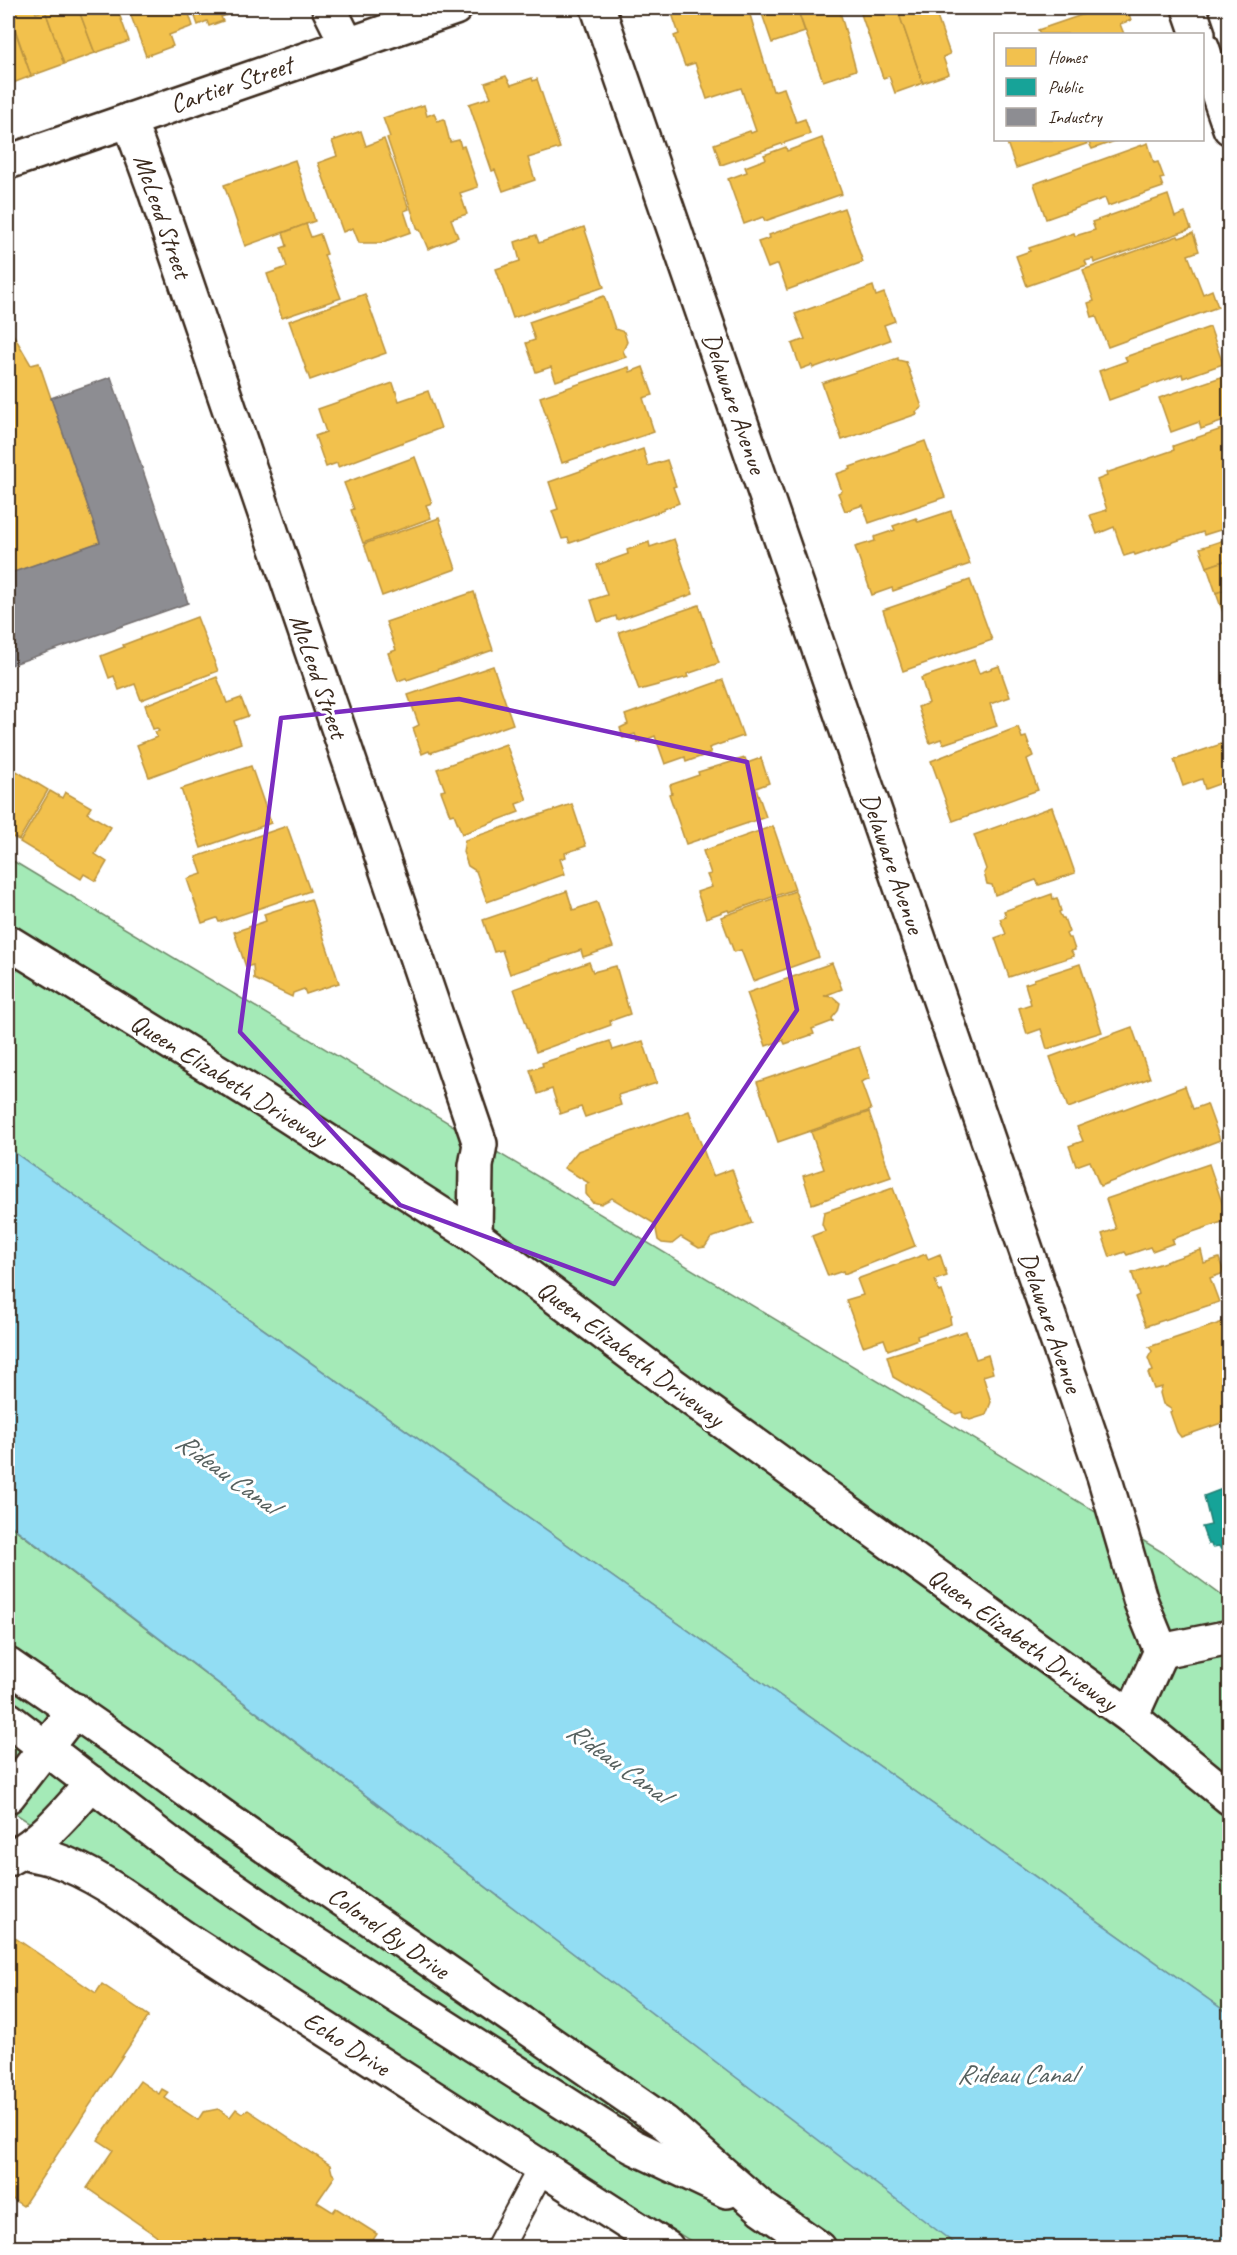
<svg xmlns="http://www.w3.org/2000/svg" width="1237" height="2255" font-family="Caveat,sans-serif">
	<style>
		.green { fill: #a4eab7; stroke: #708a6a; stroke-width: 1.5 }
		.water { fill: #92ddf3; stroke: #6f959e; stroke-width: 1.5 }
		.homes { fill: #f2c14e; stroke: #bb9440; stroke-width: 1.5 }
		.public { fill: #17a398; stroke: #227f73; stroke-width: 1.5 }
		.industry { fill: #8d8d92; stroke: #746f6f; stroke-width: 1.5 }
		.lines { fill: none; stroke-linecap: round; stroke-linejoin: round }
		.service-casing { stroke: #3b2a1e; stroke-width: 30 }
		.minor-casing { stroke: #3b2a1e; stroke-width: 38 }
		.tertiary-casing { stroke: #3b2a1e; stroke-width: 38 }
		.secondary-casing { stroke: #3b2a1e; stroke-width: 38 }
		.service { stroke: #fff; stroke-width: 26 }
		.minor { stroke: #fff; stroke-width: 33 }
		.tertiary { stroke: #fff; stroke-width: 33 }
		.secondary { stroke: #fff; stroke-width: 33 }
		.marked { fill: none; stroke: #7b2cbf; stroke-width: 4.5; stroke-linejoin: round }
		.labels { text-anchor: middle; stroke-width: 6; stroke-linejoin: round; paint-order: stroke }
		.street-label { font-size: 26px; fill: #3b2a1e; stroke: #fff }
		.water-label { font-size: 27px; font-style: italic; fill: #55605e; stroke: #fff }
	</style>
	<rect width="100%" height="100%" fill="#fff"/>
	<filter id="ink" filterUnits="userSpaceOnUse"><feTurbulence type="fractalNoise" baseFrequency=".0167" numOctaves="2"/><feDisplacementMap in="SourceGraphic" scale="12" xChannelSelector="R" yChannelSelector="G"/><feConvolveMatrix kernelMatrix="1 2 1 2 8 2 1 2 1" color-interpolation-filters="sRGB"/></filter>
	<g filter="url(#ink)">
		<g class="green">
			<path d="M8,858l1154,694 67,49v413l-1221,-866z"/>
			<path d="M8,1524l952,723h-260l-692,-438z"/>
		</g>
		<path class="water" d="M8,1148l1221,866v233h-270l-951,-724z"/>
		<g class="homes">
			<path d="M8,8h26l2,5 9,-3 19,54 -33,12z"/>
			<path d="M52,8h26l17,45 -31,11 -19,-54z"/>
			<path d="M78,8h39l12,33 -34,12z"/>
			<path d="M128,8h59l6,18 -24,9 4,11 -27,10z"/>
			<path d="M192,8h55l-26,9 2,4 -14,5 -2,-5 -9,4z"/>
			<path d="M670,8h78l25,83 11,-3 12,34 9,-3 5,15 -89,31 -7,-21 36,-13 1,2 5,-2 -15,-43 -34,11 -12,-36 -10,3 -11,-30 5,-2z"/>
			<path d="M760,8h37l8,24 -33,11z"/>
			<path d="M797,8h42l17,62 -33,11z"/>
			<path d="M859,8h38l26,75 -28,10 -6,-17 -6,2z"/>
			<path d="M897,8h37l16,46 -7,3 6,17 -26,9z"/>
			<path d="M1102,8h25l4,12 -11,4 4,10h-84l-2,-4z"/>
			<path d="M8,11l23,65 -23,9z"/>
			<path d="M506,76l5,9 21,-7 1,3 4,-2 23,69 -32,10 7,22 -32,11 -8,-21 -3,1 -23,-67 22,-7 -6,-14z"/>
			<path d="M424,105l3,11 7,-3 3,8 7,-2 6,23 9,-2 2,7 3,-1 14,41 -18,6 7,21 -16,5 7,18 -30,12 -8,-19h-2l-31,-92 3,-1 -7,-19z"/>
			<path d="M361,131l5,15 18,-7 25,70 -5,2 7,21 -31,11h-21l-6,-15 -10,4 -25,-69 19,-7 -5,-15z"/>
			<path d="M822,138l20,56 -77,27 -2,-4 -19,7 -16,-45 19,-7 -2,-5 21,-8 -2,-4 22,-8 1,4z"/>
			<path d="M1006,140h112l-26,9 -3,-6 -73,25z"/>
			<path d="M1148,143l6,20 4,-1 6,16 -4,1 3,8 -55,19 -3,-8 -59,21 -12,-35z"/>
			<path d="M295,160l20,61 -70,25 -21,-61z"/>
			<path d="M1168,195l7,22 10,-4 6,16 -97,34 -1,-4 -8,2 2,4 -60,21 -11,-30 14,-5 -1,-3 45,-15 1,3 20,-6 -3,-8z"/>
			<path d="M844,208l19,54 -76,28 -9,-26 -10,4 -10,-26 12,-4 -1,-3z"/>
			<path d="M306,224l5,13 9,-3 7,20 -3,1 17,43 -59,20 -15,-44 20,-7 -6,-19 6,-2 -4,-13z"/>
			<path d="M584,227l20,60 -91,31 -17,-49 24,-8 -5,-19 21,-7 3,8z"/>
			<path d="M1193,233l6,18 -11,4 15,39 9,-4 6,17 -110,40 -12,-31 -4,1 -4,-14 6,-2 -11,-31 95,-34 1,2z"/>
			<path d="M873,286l3,10 8,-3 11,28 -11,4 6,15 -77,28 -1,-3 -11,4 -9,-25 13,-5 -10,-25z"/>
			<path d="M365,294l21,59 -76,27 -21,-59z"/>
			<path d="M604,296l11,33 9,3 3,10 -4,9 3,6 -70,24 -5,-14 -15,5 -10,-29 9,-3 -6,-18z"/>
			<path d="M8,310l2,19 21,36 8,-2 61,179 -92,32z"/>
			<path d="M1210,327l13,37 -40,14 -1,-4 -73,26 -10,-29 28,-10 -2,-4z"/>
			<path d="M898,358v2l8,2 16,45 -6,5 1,2 -75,26 -20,-57z"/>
			<path d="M629,367l1,5 13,-5 10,28 -10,3 11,34 -92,31 -22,-66z"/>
			<path d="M1230,374v45l-29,10 -2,-7 -28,10 -12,-34z"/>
			<path d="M393,383l6,18 29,-10 13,37 -103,39 -1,-4 -11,4 -11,-31 11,-4 -8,-23z"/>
			<path d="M1230,426v101l-26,8 -1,-3 -68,23 -1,-2 -10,3 -10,-29 -17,7 -7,-19 17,-5 -10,-30 10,-4 -1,-3 68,-23 -1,-4z"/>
			<path d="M925,441l20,56 -76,26 -6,-18 -18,6 -7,-18 4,-2 -6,-17 15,-5 -1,-2z"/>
			<path d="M643,449l5,17 19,-6 9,26 -3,1 6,16 -15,6v1l-94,33 -2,-5 -6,1 -10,-28 6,-2 -9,-27z"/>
			<path d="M415,457l17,46 -6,2 5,13 -68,25 -12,-33 3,-1 -10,-26z"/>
			<path d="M951,511l19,53 -77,27 -1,-3 -20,7 -17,-48 20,-6 -1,-4 21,-7 -2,-4 23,-8 2,4z"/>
			<path d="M439,518l17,51 -74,27 -18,-52z"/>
			<path d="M1230,538v21l-23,8 -7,-19z"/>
			<path d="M674,539l19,55 -76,26 -1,-4 -18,6 -7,-22 16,-5 -10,-30 31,-11 -1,-4 22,-8 1,5z"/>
			<path d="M1230,559v29l-14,5 -9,-26z"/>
			<path d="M970,580l22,60 -89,31 -20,-61z"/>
			<path d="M1230,588v28l-5,2 -9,-25z"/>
			<path d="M474,592l19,58 -86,30 -1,-2 -8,3 -10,-28 8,-3 -10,-28z"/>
			<path d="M699,605l20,58 -32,11 1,3 -49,13 -20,-58z"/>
			<path d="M197,617l21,54 -77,29 -6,-16 -16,6 -5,-14 -5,2 -8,-22 23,-9 -1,-2z"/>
			<path d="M974,660l5,13 20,-7 11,31 -20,7 7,22 -54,18 -2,-5 -11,4 -12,-36 11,-4 -8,-25z"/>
			<path d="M493,666l20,58 -83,29 -1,-2 -7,3 -9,-26 6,-3 -11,-30z"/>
			<path d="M217,677l10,26 14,-5 7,18 -14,5 7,22 -92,34 -12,-32 20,-8 -2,-5 4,-1 -2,-3 -4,1 -8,-24z"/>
			<path d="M723,680l20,56 -34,12 2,5 -25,9 -1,-5 -20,7 -10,-28 -17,7 -3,-9 -12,4 -3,-10 8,-4 -3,-9z"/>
			<path d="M1018,727l4,11 4,-1 7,19 -6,3 11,31 -85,31 -22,-60z"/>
			<path d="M1230,741v39l-25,9 -3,-10 -19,7 -9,-26z"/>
			<path d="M506,744l21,56 -11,4 3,8 -57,22 -8,-20 -4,1 -9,-24 4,-1 -8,-21z"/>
			<path d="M745,758l2,5 14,-5 8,25 -13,5 10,29 -80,27 -17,-50 3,-1 -2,-8 29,-10 -1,-3z"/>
			<path d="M8,766l40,24 -29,50 -6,-3 -5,9z"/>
			<path d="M251,766l20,57 -70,25 -20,-59z"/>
			<path d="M50,791l12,7 3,-6 26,15 -4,6 24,14 -16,27 12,8 -11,19 -12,-7 -3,5 -61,-37z"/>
			<path d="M572,804l14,42 -21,7 1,4 -6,2 5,15 -78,28 -11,-31 -8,-5 -5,-14 2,-12z"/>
			<path d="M1052,807l23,66 -36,12 -3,-5 -41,15 -3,-10 -5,-1 -3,-11 2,-4 -12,-34z"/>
			<path d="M287,826l23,65 -91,31 -2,-4 -15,5 -15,-44 15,-5 -6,-17z"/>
			<path d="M773,826l22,63 -66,23 -1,-2 -22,8 -9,-26 15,-5 -5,-12 4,-1 -8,-23z"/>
			<path d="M567,891l6,19 24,-8 16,45 -30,10 -2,-7 -71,24 -8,-24 -8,2 -11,-32z"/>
			<path d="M795,891l24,66 -66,24 -12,-31 -7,2 -13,-35z"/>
			<path d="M1052,894l1,5 4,-1 4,13 -2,1 3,6h2l5,14 -3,2 2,4h3l4,12 -4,1 3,5 -65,21 -14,-39 11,-4 -6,-15 6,-2 -2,-6z"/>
			<path d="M311,899l28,84 -33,11 -2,-5 -11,4 -1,4 -38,-18 -1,-14 -7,2 -12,-35 32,-11 -2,-7z"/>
			<path d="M589,962l4,10 23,-6 14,48 -20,7 1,4 -75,27 -22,-63z"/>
			<path d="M832,963l10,26 -18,7 9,1 7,6 -2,8 -6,7 1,3 -21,8 2,5 -29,10 -2,-4 -17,6 -19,-53z"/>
			<path d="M1080,964l22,68 -55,17 -6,-20 -14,5 -8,-26 12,-4 -6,-20 9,-3v-2z"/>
			<path d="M1132,1027l18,51 -82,30 -18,-51z"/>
			<path d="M610,1041l3,9 30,-9 14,42 -39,12 3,10 -36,12 -4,-10 -21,7 -8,-25 -14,5 -8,-24 13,-4 -1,-3z"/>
			<path d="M859,1047l11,31 -9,4 10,28 -93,32 -21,-60z"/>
			<path d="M1185,1086l8,23 14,-5 13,36 -120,46 -10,-25 -14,5 -7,-20 14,-5 -6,-14z"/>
			<path d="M689,1111l24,65 19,-7 20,54 -41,15 -6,9 -6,1 -18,-11 -9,7 -10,-1 -4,-3 -3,-16 -43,-26 -11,6 -9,-2 -6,-8v-9l3,-2 -25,-15 14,-17z"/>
			<path d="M869,1112l22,65 -79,27 -9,-28 21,-7 -13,-37z"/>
			<path d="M1209,1164l19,56 -56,19 2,4 -22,8 -2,-4 -23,8 -2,-3 -15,5 -8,-23 14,-5 -10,-30z"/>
			<path d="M893,1188l22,58 -71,28 -1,-3 -15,5 -16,-40 13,-5 -3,-7 2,-12z"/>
			<path d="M1201,1250l3,13 15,-5 5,15 -14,5 9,24 -73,24 -11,-29 4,-2 -7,-22z"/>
			<path d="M926,1254l2,5 12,-5 7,22 -12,4 4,12 3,-1 9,26 -1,1 1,6 -34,12 1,3 -30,11 -4,-11 -21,7 -17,-46 17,-5 -6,-16z"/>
			<path d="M1223,1322l4,16 3,-1v83l-49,17 -4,-5 -7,-20 2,-1 -1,-2 -8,-5 -3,-11 2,-6 -8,2 -6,-16 5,-2 -5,-13 4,-7 -3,-4z"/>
			<path d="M966,1331l10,28 12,-4 5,18 -10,3 8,26 -5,13 -16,5 -7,-3 -1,-5 -6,2 -63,-37 -6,-21z"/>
			<path d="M8,1933l88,60 6,-9 47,32 -126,190 -15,-10z"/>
			<path d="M140,2081l19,13 3,-5 7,4 -4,5 33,22 5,-8 15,-3 12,8 6,-8 6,4 6,-3 82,55 2,8 3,3 -18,26 16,10 3,-4 41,26 -4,6 11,8h-232l7,-10 -72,-50 26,-38 -15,-10z"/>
		</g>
		<path class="public" d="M1230,1486v81l-11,-21 -7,1 -1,-3h-3l-6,-17 9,-2 -7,-29z"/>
		<path class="industry" d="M111,377l77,226 -180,63v-92l92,-32 -49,-144z"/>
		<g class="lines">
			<g class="service-casing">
				<path id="service" d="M499,2248l43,-81"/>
			</g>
			<g class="minor-casing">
				<g id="minor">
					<path d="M329,8l18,36"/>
					<path d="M598,8l506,1468 37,126 20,49 -30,66"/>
					<path d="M1189,8l9,26"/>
					<path d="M1202,47l28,81"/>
					<path d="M129,120l26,71 325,953 -4,22 -1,70"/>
					<path d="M8,162l447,-154"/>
					<path d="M1161,1651l69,-14"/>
					<path d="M22,1852c10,3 21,4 31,7 48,16 90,51 131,79l483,310"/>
				</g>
			</g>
			<g class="tertiary-casing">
				<path id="tertiary" d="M8,942l246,152 221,142 199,150 457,331 99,81"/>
			</g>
			<g class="secondary-casing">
				<g id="secondary">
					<path d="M8,1665l141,98 80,58 435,301 99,87 56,39"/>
					<path d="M8,1719l174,134 107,74 343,219 95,45"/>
					<path d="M8,1796l67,-86"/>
					<path d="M8,1859c34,-17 59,-47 84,-76"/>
				</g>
			</g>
			<use href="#service" class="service"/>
			<use href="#minor" class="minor"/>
			<use href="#tertiary" class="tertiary"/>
			<use href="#secondary" class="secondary"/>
		</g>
	</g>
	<path class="marked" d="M459,699l288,63 50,248 -183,274 -214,-79 -160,-173 41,-314z"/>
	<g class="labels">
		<g class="street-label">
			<text transform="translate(231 84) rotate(-19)" y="9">Cartier Street</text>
			<text transform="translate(163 216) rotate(71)" y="9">McLeod Street</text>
			<text transform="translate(735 403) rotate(71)" y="9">Delaware Avenue</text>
			<text transform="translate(319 676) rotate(71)" y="9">McLeod Street</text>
			<text transform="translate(893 863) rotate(71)" y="9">Delaware Avenue</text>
			<text transform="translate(229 1079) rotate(32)" y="9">Queen Elizabeth Driveway</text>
			<text transform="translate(1051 1322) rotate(71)" y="9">Delaware Avenue</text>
			<text transform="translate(631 1353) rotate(37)" y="9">Queen Elizabeth Driveway</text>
			<text transform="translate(1023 1639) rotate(36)" y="9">Queen Elizabeth Driveway</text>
			<text transform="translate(389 1932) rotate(35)" y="9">Colonel By Drive</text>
			<text transform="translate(347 2043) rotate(33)" y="9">Echo Drive</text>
		</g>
		<g class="water-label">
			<text transform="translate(227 1473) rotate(36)" y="9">Rideau Canal</text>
			<text transform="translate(618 1762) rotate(36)" y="9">Rideau Canal</text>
			<text x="1016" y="2083">Rideau Canal</text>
		</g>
	</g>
	<rect width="1237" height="2255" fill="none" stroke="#fff" stroke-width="30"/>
	<rect x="15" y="15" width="1207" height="2225" fill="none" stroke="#3b2a1e" stroke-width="2" filter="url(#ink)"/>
	<rect x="994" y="33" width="210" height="108" fill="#ffffff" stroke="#b1aaa5" stroke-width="1.5"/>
	<rect x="1006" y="48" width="30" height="18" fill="#f2c14e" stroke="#b1aaa5" stroke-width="1.5"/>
	<text x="1048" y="63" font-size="18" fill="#3b2a1e">Homes</text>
	<rect x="1006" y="78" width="30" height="18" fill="#17a398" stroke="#b1aaa5" stroke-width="1.5"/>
	<text x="1048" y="93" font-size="18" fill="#3b2a1e">Public</text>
	<rect x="1006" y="108" width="30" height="18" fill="#8d8d92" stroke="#b1aaa5" stroke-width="1.5"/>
	<text x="1048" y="123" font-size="18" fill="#3b2a1e">Industry</text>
</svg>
